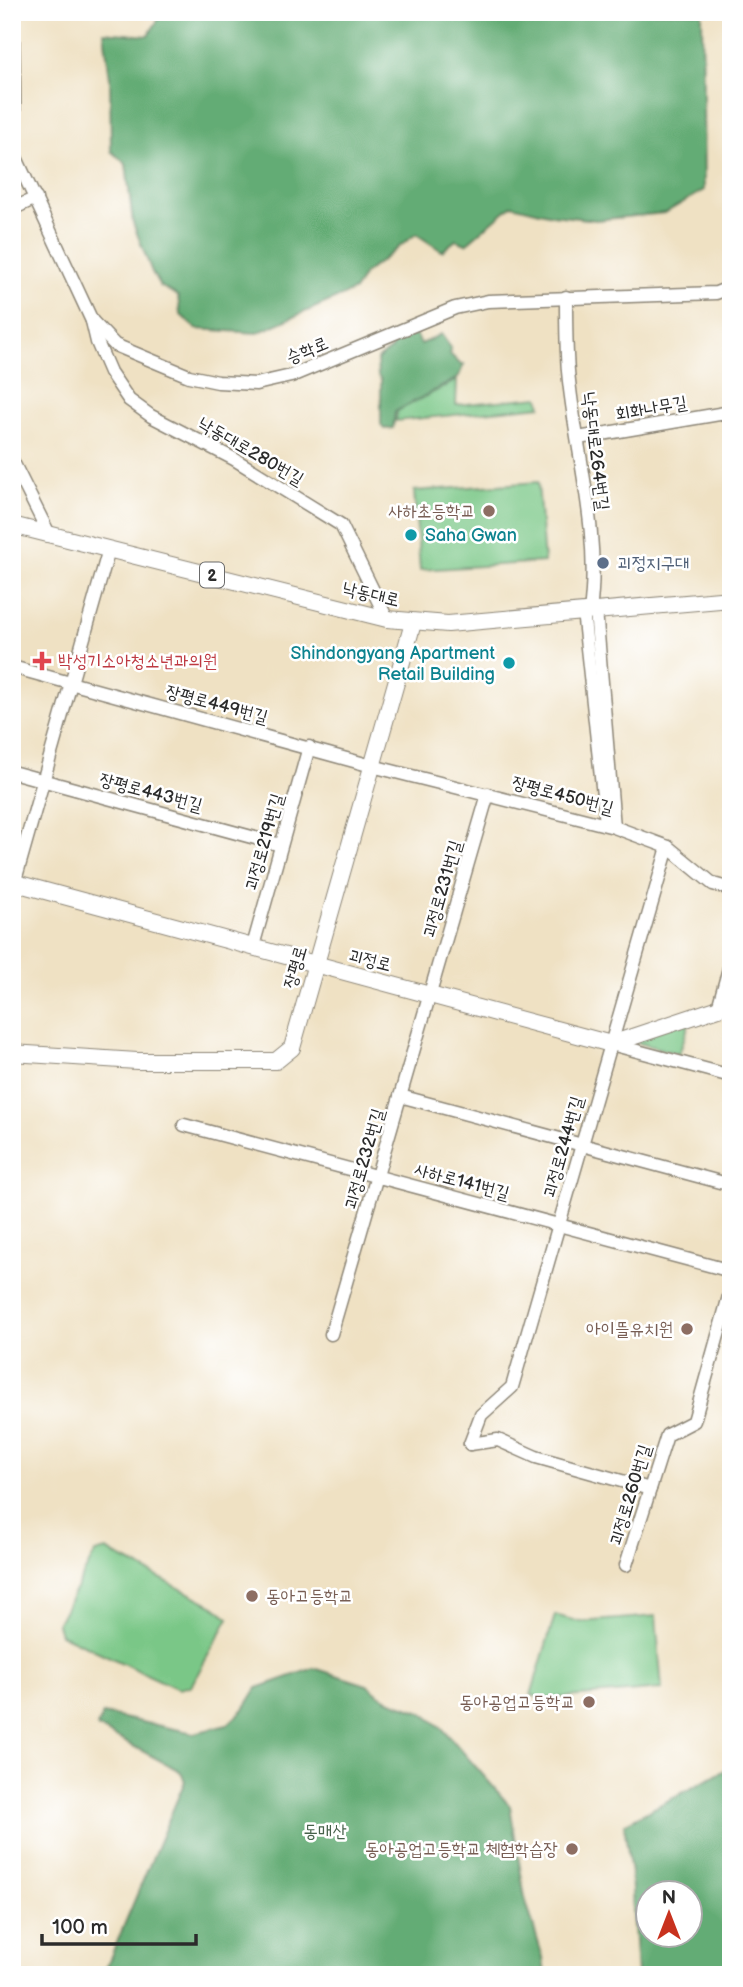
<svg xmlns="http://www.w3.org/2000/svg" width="743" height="1987" font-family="'Balsamiq Sans','Poor Story',sans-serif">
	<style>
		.green { fill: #7ac787; stroke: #527959; stroke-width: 2 }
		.forest { fill: #63ac74; stroke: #476c50; stroke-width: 2; fill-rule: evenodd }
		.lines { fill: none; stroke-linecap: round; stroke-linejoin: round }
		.minor-casing { stroke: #8d8677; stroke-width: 15 }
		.major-casing { stroke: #8d8677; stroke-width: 18 }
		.minor { stroke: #fff; stroke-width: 12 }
		.major { stroke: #fff; stroke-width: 16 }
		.education-dot { fill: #8d6e63; stroke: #fff; stroke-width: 2.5 }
		.culture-dot { fill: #0f9aa8; stroke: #fff; stroke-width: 2.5 }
		.service-dot { fill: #5c6f8a; stroke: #fff; stroke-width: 2.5 }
		.health-dot { fill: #e0444e; stroke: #fff; stroke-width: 2.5 }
		.labels { text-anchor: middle; stroke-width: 5; stroke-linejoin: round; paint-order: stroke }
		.shield { fill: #fff; stroke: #6b6b6b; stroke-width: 2 }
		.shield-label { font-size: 16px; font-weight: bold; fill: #2b2b2b }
		.street-label { font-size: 18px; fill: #2b2b2b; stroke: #fff }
		.education-label { font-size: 18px; fill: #785e54; stroke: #fff; text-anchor: end }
		.culture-label { font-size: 18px; fill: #0d838f; stroke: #fff; text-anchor: start }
		.service-label { font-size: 18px; fill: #4e5e75; stroke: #fff; text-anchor: start }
		.health-label { font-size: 18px; fill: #be3a42; stroke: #fff; text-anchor: start }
		.park-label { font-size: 18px; fill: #47624b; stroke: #fff }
	</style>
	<rect width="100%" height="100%" fill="#fff"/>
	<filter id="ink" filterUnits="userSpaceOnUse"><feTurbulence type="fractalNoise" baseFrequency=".0143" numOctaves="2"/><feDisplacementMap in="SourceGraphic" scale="14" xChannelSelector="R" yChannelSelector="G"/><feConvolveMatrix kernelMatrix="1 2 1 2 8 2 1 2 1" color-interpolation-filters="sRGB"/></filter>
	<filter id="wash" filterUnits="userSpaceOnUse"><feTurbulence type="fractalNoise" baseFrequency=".00686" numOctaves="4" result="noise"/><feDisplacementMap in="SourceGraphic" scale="28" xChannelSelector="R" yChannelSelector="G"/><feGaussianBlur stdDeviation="1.57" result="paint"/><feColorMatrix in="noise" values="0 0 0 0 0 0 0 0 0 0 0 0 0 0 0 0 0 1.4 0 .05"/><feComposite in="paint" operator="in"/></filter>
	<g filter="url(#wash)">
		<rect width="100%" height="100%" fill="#efe1c3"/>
		<g class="green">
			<path d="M457,380l-1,25 83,-8 2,9 -145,15 1,-10z"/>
			<path d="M538,482l6,80 -124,8 -6,-79z"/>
			<path d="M692,1015l-13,39 -58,-16z"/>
			<path d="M106,1550l108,56 15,12 -38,68 -13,3 -118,-55 -3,-10 38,-71z"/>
			<path d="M555,1615l25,7 76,-6 6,73 -118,10 -13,-4z"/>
		</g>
		<g class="forest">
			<path d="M163,12h539l2,178 -39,23 -69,7 -44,-5 -40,-10 -46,39 -10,-4 -14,11 -26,-17 -52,40 -9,16 -98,43 -61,-4 -16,-15 -2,-18 -18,-10 -8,-14 -19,-49 -7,-59 -15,-13 -1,-73 -6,-46 44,4z"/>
			<path d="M415,333l6,11 20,-10 10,14 -1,6 10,10h4l-6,14 -63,34 -2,16 -9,1 -3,-5v-44l-3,-4 -1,-16 14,-11 4,-9z"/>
			<path d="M314,1668l53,17 19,14 35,13 21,16 68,78 15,92 18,60 2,17h-442l82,-194 -5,-10 -83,-44 6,-13 91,19 33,-8 17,-16 13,-21z"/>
			<path d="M731,1767v208h-94l-6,-101 -7,-50zM690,1892v42h-42v-42z"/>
		</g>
	</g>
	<g filter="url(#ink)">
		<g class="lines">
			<g class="minor-casing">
				<g id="minor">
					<path d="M13,12l2,143"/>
					<path d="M12,149l80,172 23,24 74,31 29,6 38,2 35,-8 164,-68 33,-7 228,-8 15,-6"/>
					<path d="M12,209l24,-11"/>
					<path d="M566,297c0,24 0,50 2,74 7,79 33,160 22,240"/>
					<path d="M92,321l5,21 13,30 19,28 22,16 83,43 107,66 46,94"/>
					<path d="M578,438l153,-26"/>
					<path d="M12,460l37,74"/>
					<path d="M596,610l18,217"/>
					<path d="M583,611l23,212"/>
					<path d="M12,667l360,99 242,61 54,20 45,37 18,5"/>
					<path d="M12,772l269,73"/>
					<path d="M12,891l97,-342"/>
					<path d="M253,946l56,-199"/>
					<path d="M718,1008l13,-47"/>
					<path d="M611,1044l120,32"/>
					<path d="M400,1096l331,89"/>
					<path d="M184,1125l547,146"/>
					<path d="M331,1334l157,-540"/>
					<path d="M470,1444l11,-29 31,-28 156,-540"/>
					<path d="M470,1444l28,-4 38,17 114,32"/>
					<path d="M626,1565l41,-130 27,-14 37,-132"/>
				</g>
			</g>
			<g class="major-casing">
				<g id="major">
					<path d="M12,525l375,94 61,5 283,-25"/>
					<path d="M12,882l599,162 120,-40"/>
					<path d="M12,1053l125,8h139l16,-13 121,-425"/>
				</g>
			</g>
			<use href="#minor" class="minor"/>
			<use href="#major" class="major"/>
		</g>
	</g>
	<g class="education-dot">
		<circle cx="489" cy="511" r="7"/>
		<circle cx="687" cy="1329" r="7"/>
		<circle cx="252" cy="1596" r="7"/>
		<circle cx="589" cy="1702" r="7"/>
		<circle cx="572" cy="1849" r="7"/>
	</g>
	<g class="culture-dot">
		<circle cx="411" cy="535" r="7"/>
		<circle cx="509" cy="663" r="7"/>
	</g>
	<circle class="service-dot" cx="603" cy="563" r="7"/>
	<path class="health-dot" d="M38.5 650.5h7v7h7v7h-7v7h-7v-7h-7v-7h7z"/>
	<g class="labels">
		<rect class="shield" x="200" y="562.5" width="24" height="25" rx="5"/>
		<g class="shield-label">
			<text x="212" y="581">2</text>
		</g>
		<g class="street-label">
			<text transform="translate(307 350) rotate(-22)" y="6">승학로</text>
			<text transform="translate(651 408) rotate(-10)" y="6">회화나무길</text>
			<text transform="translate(251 451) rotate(30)" y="6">낙동대로280번길</text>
			<text transform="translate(596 451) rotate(83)" y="6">낙동대로264번길</text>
			<text transform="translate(371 594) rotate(13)" y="6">낙동대로</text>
			<text transform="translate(217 704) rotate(15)" y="6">장평로449번길</text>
			<text transform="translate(151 792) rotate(15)" y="6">장평로443번길</text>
			<text transform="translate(563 795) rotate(15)" y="6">장평로450번길</text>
			<text transform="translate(264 842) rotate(-74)" y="6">괴정로219번길</text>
			<text transform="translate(442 889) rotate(-74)" y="6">괴정로231번길</text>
			<text transform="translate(370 960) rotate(14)" y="6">괴정로</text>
			<text transform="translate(295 967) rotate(-74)" y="6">장평로</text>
			<text transform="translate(563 1147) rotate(-74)" y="6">괴정로244번길</text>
			<text transform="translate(364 1159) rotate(-74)" y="6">괴정로232번길</text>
			<text transform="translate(462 1181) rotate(15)" y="6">사하로141번길</text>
			<text transform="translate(630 1495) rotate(-73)" y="6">괴정로260번길</text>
		</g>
		<g class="education-label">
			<text x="475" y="517">사하초등학교</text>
			<text x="673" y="1335">아이뜰유치원</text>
			<text x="266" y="1602" text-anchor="start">동아고등학교</text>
			<text x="575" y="1708">동아공업고등학교</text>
			<text x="558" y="1855">동아공업고등학교 체험학습장</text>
		</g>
		<g class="culture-label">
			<text x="425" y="541">Saha Gwan</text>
			<text x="495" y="659" text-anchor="end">Shindongyang Apartment<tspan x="495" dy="21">Retail Building</tspan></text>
		</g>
		<g class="service-label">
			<text x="617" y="569">괴정지구대</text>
		</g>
		<g class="health-label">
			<text x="58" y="667">박성기소아청소년과의원</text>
		</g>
		<g class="park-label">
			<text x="325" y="1837">동매산</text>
		</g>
	</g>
	<rect width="743" height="1987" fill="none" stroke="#fff" stroke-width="42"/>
	<g transform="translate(669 1914)"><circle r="33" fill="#ffffff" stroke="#aaaaaa" stroke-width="2"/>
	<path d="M0-5L12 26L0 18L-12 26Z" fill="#c8321e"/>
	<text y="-10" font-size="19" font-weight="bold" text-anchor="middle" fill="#2b2b2b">N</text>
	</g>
	<path d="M42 1934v10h154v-10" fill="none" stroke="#2b2b2b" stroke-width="3.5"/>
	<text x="52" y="1934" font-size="21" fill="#2b2b2b" stroke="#ffffff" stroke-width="5" paint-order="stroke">100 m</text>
</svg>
